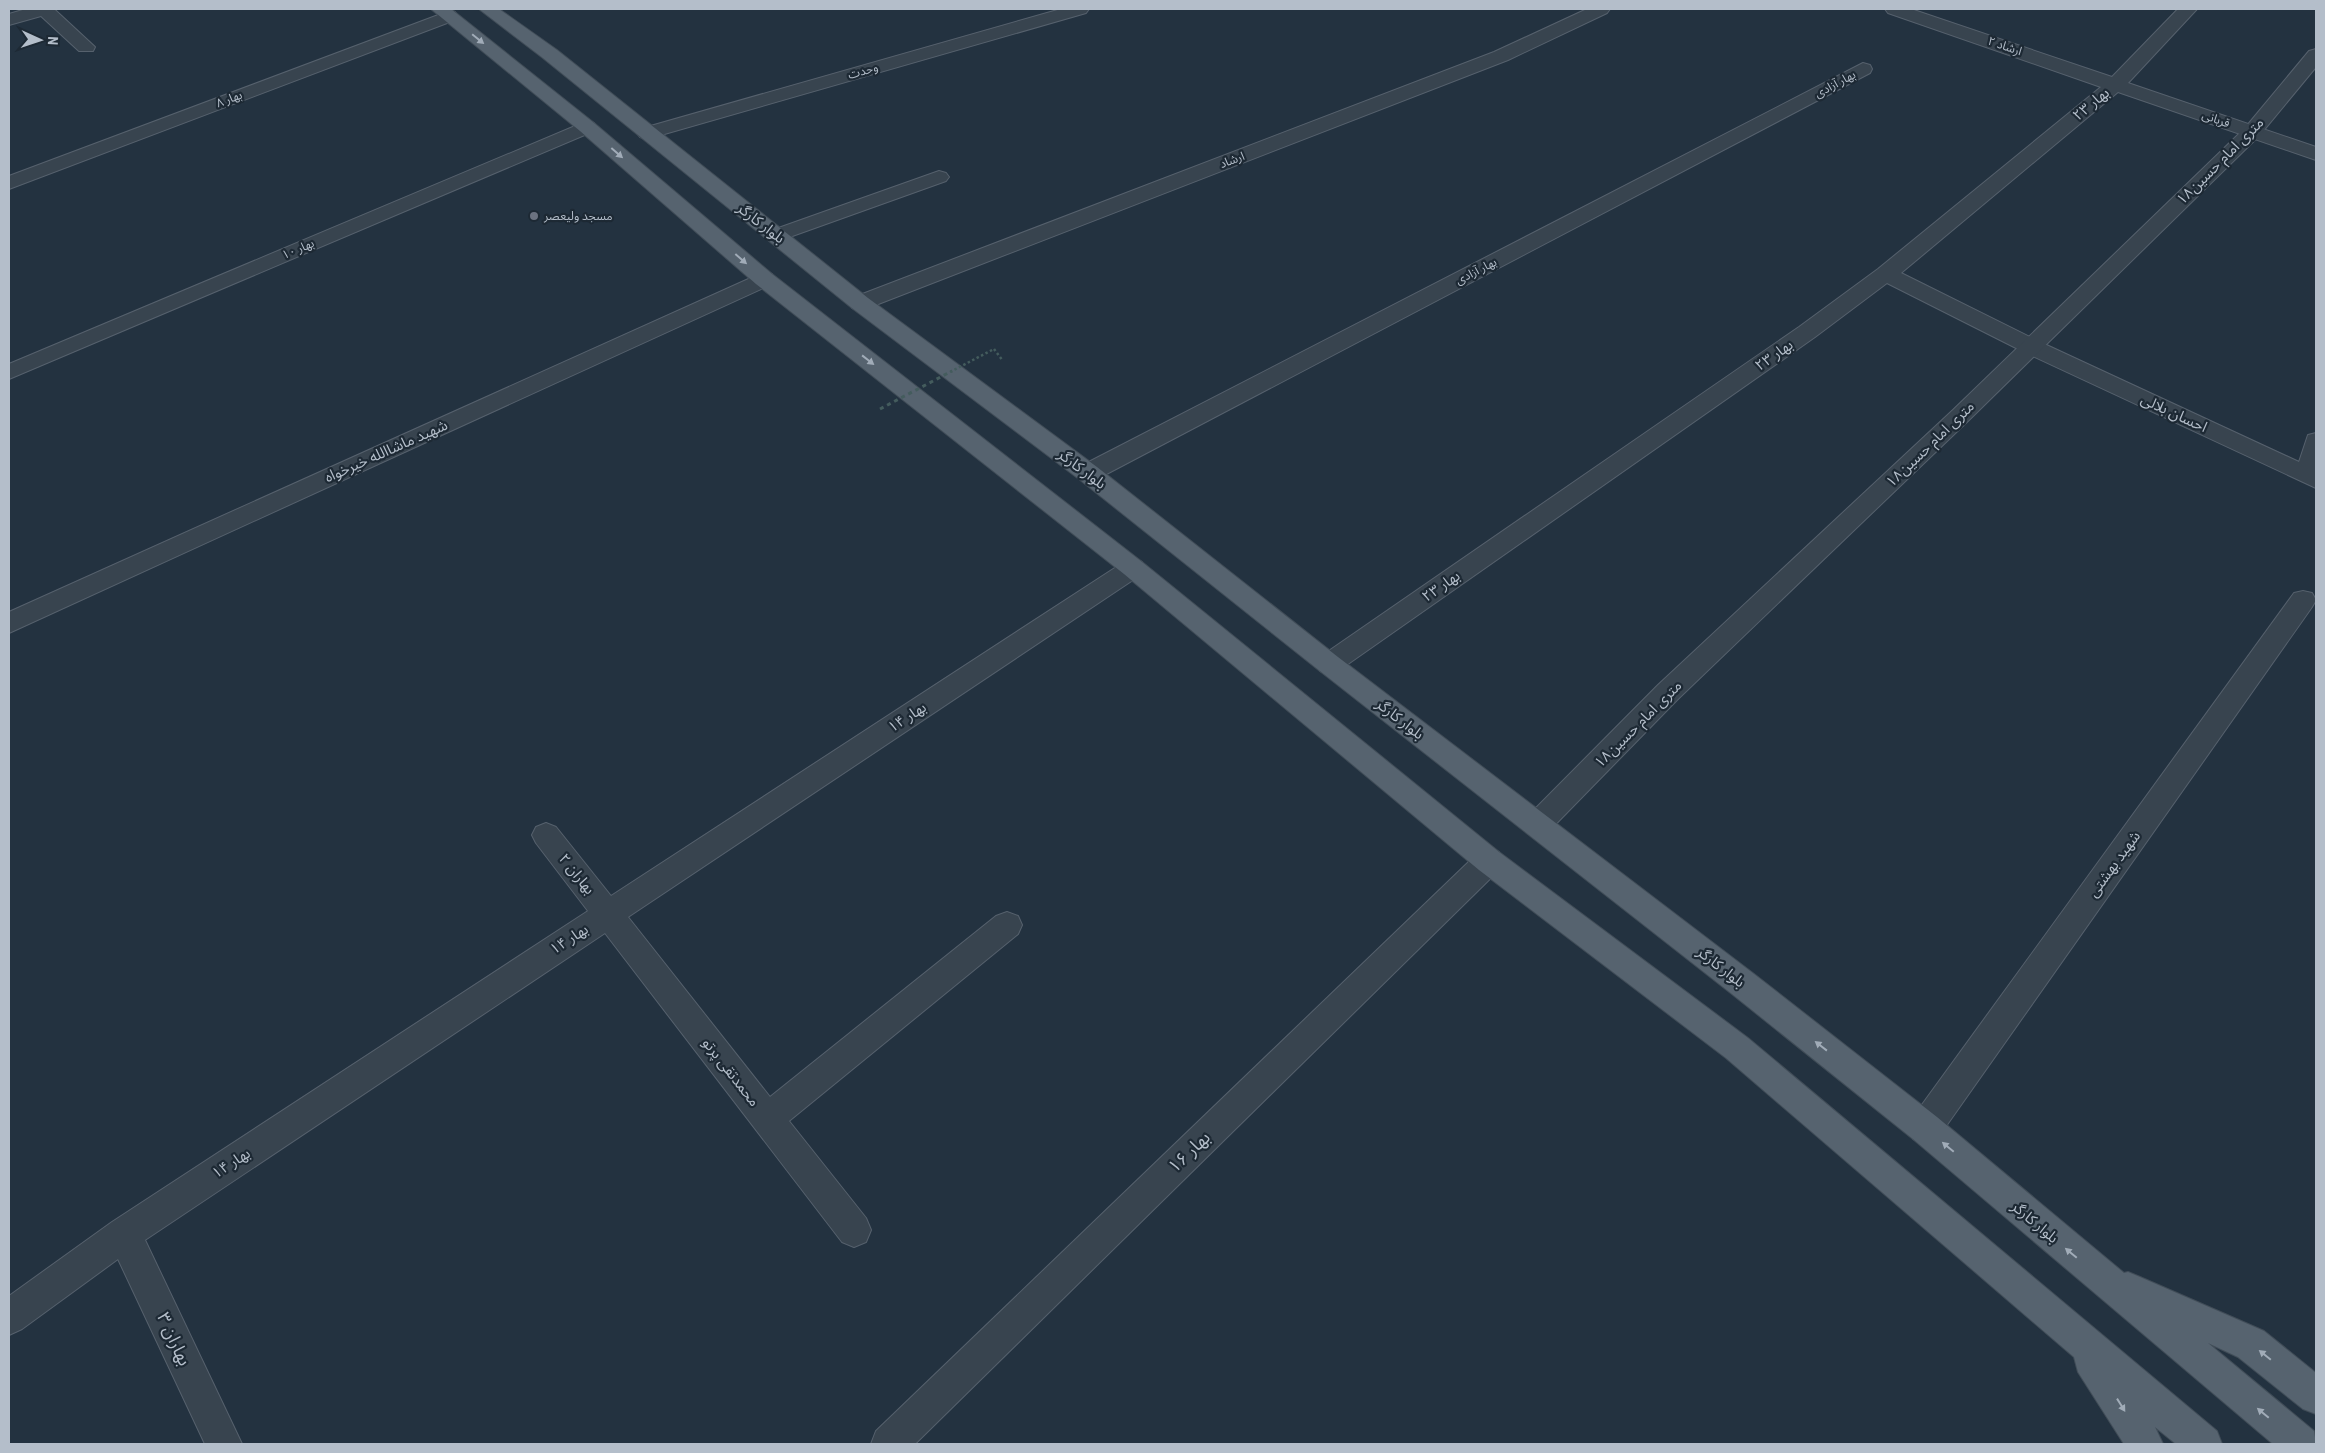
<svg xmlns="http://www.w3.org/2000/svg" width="2325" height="1453" font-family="'Roboto Condensed','Noto Sans Arabic',sans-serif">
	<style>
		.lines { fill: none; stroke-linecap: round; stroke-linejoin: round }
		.minor-casing { stroke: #56616d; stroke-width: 2 }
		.tertiary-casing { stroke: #56616d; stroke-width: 2 }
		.primary-casing { stroke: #414d58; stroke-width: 2 }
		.path { stroke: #445c5d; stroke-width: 2.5; stroke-dasharray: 2.5 2.5; stroke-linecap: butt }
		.minor { fill: #38444f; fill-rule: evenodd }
		.tertiary { fill: #38444f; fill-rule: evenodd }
		.primary { fill: #56636f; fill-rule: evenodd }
		.path-bridge-far1 { stroke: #445c5d; stroke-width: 2.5; stroke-dasharray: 2.5 2.5; stroke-linecap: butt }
		.path-bridge { stroke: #445c5d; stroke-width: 3; stroke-dasharray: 4 4; stroke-linecap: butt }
		.oneway { fill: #a1acb8 }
		.worship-dot { fill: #6b7280; stroke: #1d2934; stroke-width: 2 }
		.labels { text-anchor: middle; stroke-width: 4.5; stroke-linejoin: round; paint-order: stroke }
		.far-street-label { font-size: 12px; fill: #b4beca; stroke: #1d2934 }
		.far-poi-label { font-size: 12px; fill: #b4beca; stroke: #1d2934; text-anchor: start }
		.street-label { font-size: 15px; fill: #b4beca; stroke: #1d2934 }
		.near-street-label { font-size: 18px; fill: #b4beca; stroke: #1d2934 }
	</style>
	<rect width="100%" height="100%" fill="#233240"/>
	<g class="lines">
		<g class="minor-casing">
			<g id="minor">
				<path d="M26,9h28l41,38 -2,4h-14l-38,-35 -32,9v-11z"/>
				<path d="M1061,9h28l-3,4 -432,124 -7,2 -7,-2 -3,-4 3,-4z"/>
				<path d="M1587,9h23l-3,4 -99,47 -640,248 -8,2 -8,-2 -3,-5 3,-5 642,-246z"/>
				<path d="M1885,9h26l201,68 66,-68h19l-69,74 188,64v13l-198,-68 -217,181 139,69 259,120 9,-27 8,-2v55l-292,-136 -137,-69 -72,54 -477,334 -9,3 -9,-3 -4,-7 4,-7 479,-330 79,-58 223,-182 -213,-74z"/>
				<path d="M449,11l6,1 3,4 -3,4 -446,169v-13z"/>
				<path d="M1863,63l7,2 2,4 -2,4 -773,406 -9,2 -9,-2 -3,-6 3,-6z"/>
				<path d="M587,121l7,2 3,4 -3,4 -585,248v-15z"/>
				<path d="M939,171l7,2 3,4 -3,4 -162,58 -7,2 -7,-2 -3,-4 3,-4z"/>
				<path d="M764,272l8,2 3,5 -3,5 -763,349v-21z"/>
				<path d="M1133,559l9,3 4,6 -4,6 -514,343 142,180 226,-181 11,-4 11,4 4,9 -4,9 -229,187 77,97 5,12 -5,12 -12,5 -12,-5 -237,-309 -460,307 97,204h-37l-87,-185 -96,70 -13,6v-39l103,-74 476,-311 -52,-68 -4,-8 4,-8 10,-4 10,4 55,69 513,-334z"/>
				<path d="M2303,591l9,2 4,7 -4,7 -375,532 -12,4 -12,-4 -4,-11 4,-11 381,-524z"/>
				<path d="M1489,849l10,3 5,9 -5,9 -584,574h-44l5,-13 603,-579z"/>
			</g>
		</g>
		<g class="tertiary-casing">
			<path id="tertiary" d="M2316,49v18l-57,69 -290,284 -291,279 -131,134 -10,4 -10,-4 -4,-8 4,-8 131,-132 295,-275 292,-282 64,-77z"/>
		</g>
		<g class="primary-casing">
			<g id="primary">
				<path d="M431,9h20l143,114 178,151 370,288 357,290 249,186 469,393 5,13h-46l-21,-17 8,17h-39l-46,-72 -4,-15 -348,-299 -247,-188 -355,-296 -368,-290 -176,-153z"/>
				<path d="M479,9h20l58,41 311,248 229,169 241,190 416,317 183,143 187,156 4,-1 12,5 124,54 52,42v41l-13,-5 -65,-52 -30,-14 106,88 2,13h-43l-360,-305 -181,-145 -412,-323 -241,-192 -227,-171 -309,-250z"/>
			</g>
		</g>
		<path class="path" d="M994,349l9,12"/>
		<use href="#minor" class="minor"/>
		<use href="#tertiary" class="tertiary"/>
		<use href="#primary" class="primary"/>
		<path class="path-bridge-far1" d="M950,372l44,-23"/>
		<path class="path-bridge" d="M880,409l72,-38"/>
	</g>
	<defs><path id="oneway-solid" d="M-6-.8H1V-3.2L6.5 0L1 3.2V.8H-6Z" transform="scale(1.25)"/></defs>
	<g class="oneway">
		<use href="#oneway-solid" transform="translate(478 39) rotate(39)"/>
		<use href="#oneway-solid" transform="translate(617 153) rotate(41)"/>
		<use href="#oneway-solid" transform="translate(741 259) rotate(41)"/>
		<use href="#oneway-solid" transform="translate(868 360) rotate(38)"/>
		<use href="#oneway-solid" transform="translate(1821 1046) rotate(-142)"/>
		<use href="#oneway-solid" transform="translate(1948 1147) rotate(-140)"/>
		<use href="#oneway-solid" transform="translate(2071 1253) rotate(-140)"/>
		<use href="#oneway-solid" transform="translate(2265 1355) rotate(-141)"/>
		<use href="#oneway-solid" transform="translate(2121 1405) rotate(58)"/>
		<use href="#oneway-solid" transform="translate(2263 1413) rotate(-140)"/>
	</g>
	<circle class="worship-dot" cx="534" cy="216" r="5"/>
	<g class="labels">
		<g class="far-street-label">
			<text transform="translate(2005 46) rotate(19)" y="4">ارشاد ۲</text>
			<text transform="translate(863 71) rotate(-16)" y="4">وحدت</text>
			<text transform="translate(1835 84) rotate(-28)" y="4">بهار آزادی</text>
			<text transform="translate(229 99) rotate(-21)" y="4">بهار ۸</text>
			<text transform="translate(2216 119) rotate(20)" y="4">قربانی</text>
			<text transform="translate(1232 160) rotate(-21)" y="4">ارشاد</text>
			<text transform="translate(298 249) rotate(-23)" y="4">بهار ۱۰</text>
			<text transform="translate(1476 271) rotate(-27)" y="4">بهار آزادی</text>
		</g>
		<g class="far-poi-label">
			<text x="544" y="220">مسجد ولیعصر</text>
		</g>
		<g class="street-label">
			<text transform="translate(2091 104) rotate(-40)" y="5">بهار ۲۳</text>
			<text transform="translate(2220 161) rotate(-45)" y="5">۱۸متری امام حسین</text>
			<text transform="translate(761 223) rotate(38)" y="5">بلوار کارگر</text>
			<text transform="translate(1774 355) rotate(-35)" y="5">بهار ۲۳</text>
			<text transform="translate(2174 413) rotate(25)" y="5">احسان بلالی</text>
			<text transform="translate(1930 444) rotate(-44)" y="5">۱۸متری امام حسین</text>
			<text transform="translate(386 451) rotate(-24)" y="5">شهید ماشاالله خیرخواه</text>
			<text transform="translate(1082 469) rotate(37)" y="5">بلوار کارگر</text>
			<text transform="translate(1441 586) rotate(-35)" y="5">بهار ۲۳</text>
			<text transform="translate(907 717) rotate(-33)" y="5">بهار ۱۴</text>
			<text transform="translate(1400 719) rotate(38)" y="5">بلوار کارگر</text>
			<text transform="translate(1638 724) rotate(-45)" y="5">۱۸متری امام حسین</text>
			<text transform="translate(2114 864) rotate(-54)" y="5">شهید بهشتی</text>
			<text transform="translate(577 874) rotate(51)" y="5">بهاران ۲</text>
			<text transform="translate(569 939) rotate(-33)" y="5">بهار ۱۴</text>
			<text transform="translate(1721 967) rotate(38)" y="5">بلوار کارگر</text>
			<text transform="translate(731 1072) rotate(52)" y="5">محمدتقی پرتو</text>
			<text transform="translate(231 1163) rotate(-33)" y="5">بهار ۱۴</text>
			<text transform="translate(2035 1222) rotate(40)" y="5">بلوار کارگر</text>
		</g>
		<g class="near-street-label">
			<text transform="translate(1189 1152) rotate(-44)" y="6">بهار ۱۶</text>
			<text transform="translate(174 1339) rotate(65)" y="6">بهاران ۳</text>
		</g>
	</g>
	<rect width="2325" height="1453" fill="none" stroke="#b4beca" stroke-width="20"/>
	<g transform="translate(40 40) rotate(93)" stroke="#1d2934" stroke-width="4" paint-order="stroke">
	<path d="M0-4L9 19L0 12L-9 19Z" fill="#b4beca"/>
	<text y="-8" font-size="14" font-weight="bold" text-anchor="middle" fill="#b4beca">N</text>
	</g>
</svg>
